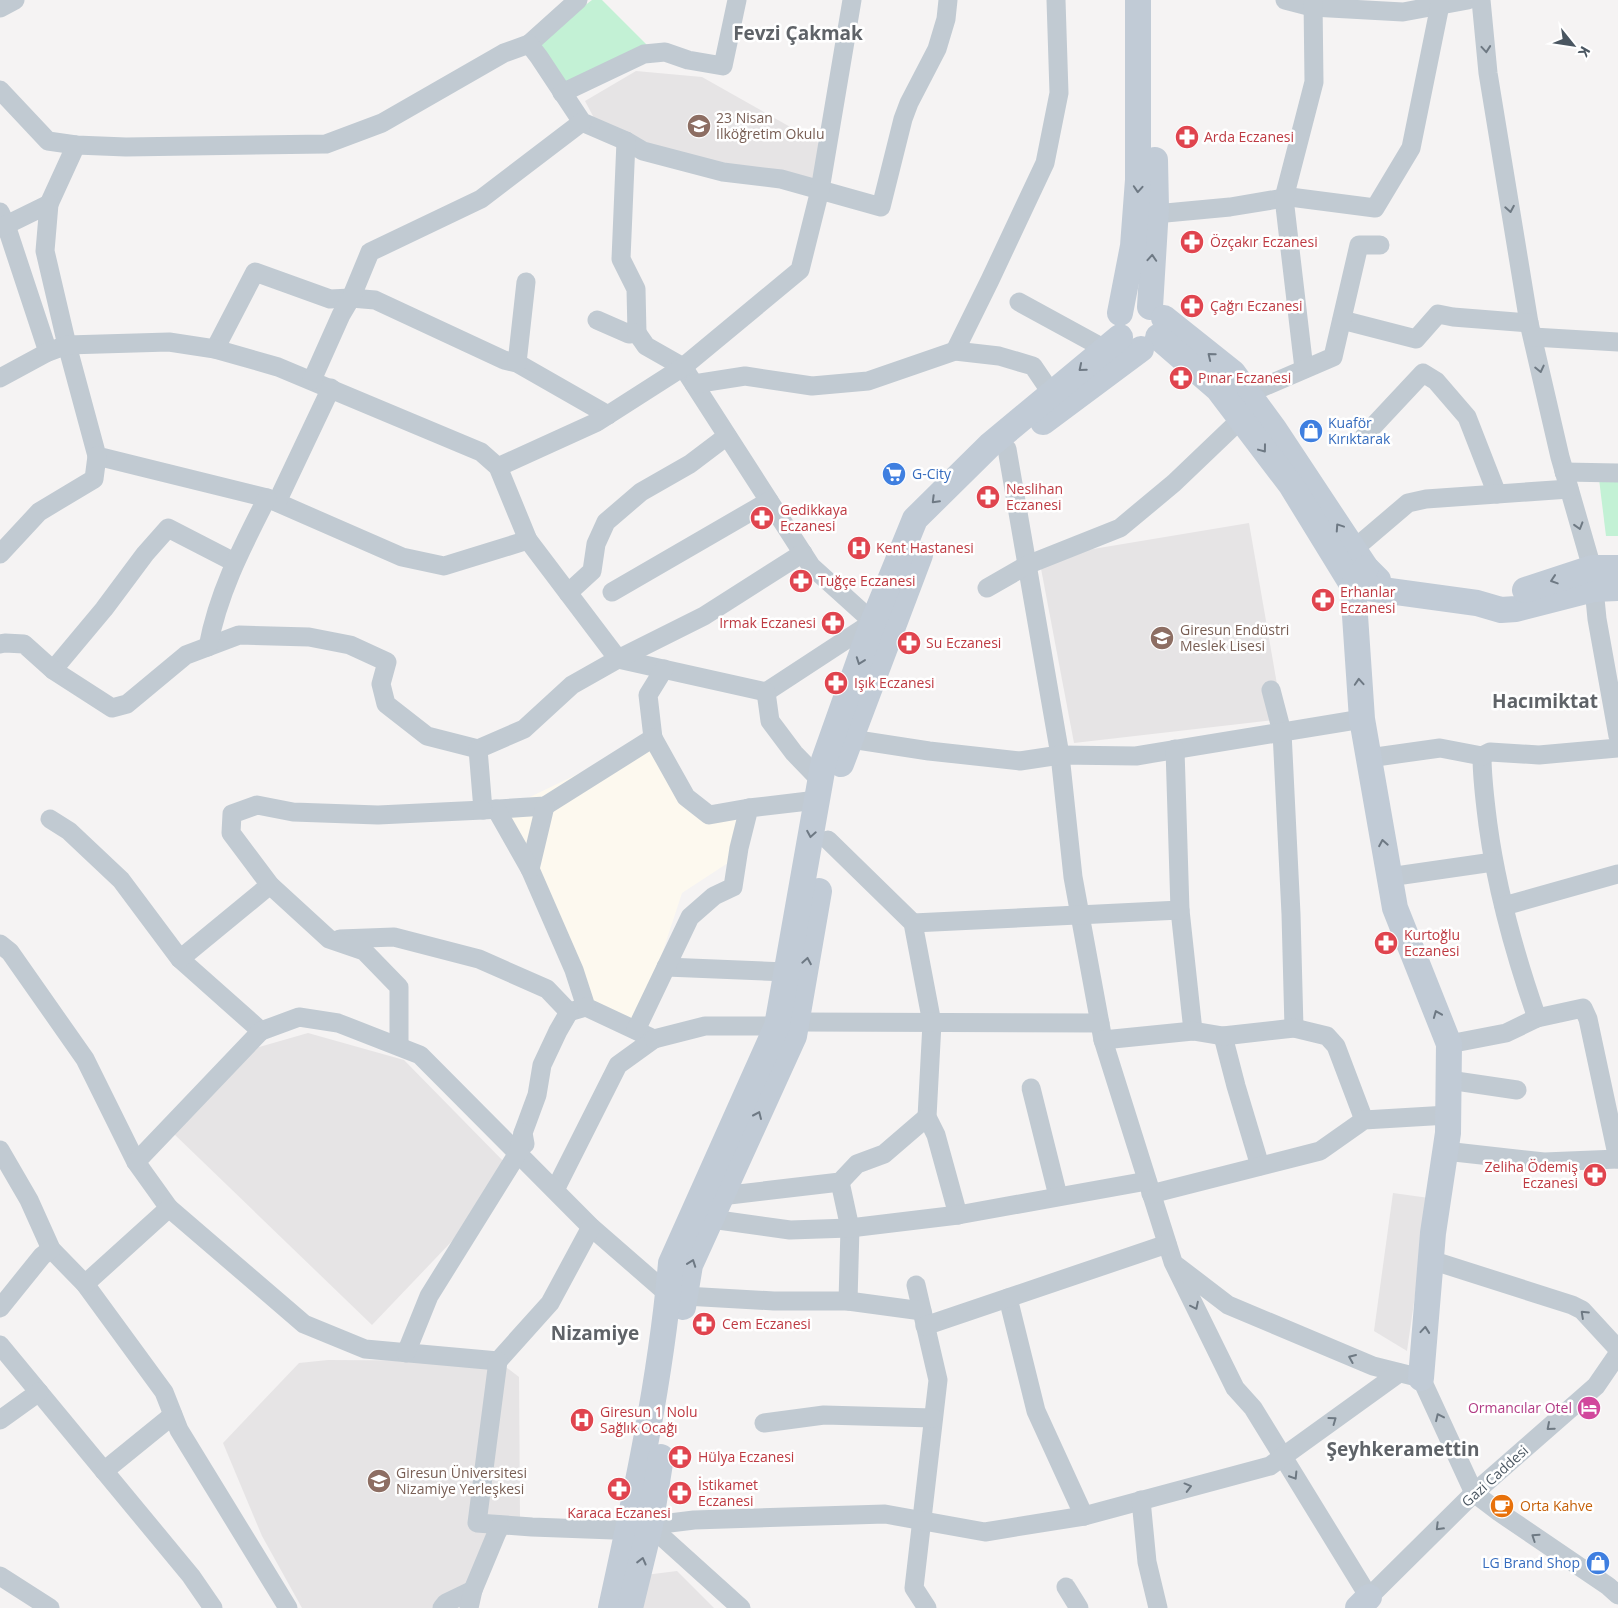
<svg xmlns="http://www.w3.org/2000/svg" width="1618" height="1608" font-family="'Open Sans',sans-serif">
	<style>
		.commercial { fill: #fdf9ef }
		.education { fill: #e6e4e5 }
		.green { fill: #c3f1d5 }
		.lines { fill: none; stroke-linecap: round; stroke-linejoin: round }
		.street { stroke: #c1cad2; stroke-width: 19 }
		.secondary { stroke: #c1cbd6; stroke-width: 26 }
		.oneway { stroke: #6e7983 }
		.oneway2 { stroke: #6e7984 }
		.labels { text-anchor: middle; stroke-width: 5; stroke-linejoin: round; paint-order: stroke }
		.education-label { font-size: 14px; fill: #785e54; stroke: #fff; text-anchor: start }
		.health-label { font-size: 14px; fill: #be3a42; stroke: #fff; text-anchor: start }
		.shop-label { font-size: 14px; fill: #366cbe; stroke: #fff; text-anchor: start }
		.hotel-label { font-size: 14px; fill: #b23c85; stroke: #fff; text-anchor: end }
		.street-label { font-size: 14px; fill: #4a5661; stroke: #fff }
		.food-label { font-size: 14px; fill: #c56008; stroke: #fff; text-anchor: start }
		.district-label { font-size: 19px; font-weight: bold; fill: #5f6368; stroke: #fff }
	</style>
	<rect width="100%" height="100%" fill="#f5f3f3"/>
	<path class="commercial" d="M653,738l56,77 40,-7 -12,49 -55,36 -42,128 -54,-14 -81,-198z"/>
	<g class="education">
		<path d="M636,71l66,6 122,69 -4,44 -166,-37 -60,-35 -9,-17z"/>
		<path d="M1249,523l34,196 -209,24 -35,-185z"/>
		<path d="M308,1033l96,27 112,114 -144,151 -199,-192 69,-81z"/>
		<path d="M1393,1193l36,5 -22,153 -33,-20z"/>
		<path d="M328,1360l170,1 21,16 1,142 -72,89h-146l-40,-72 -39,-93 76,-80z"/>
		<path d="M677,1571l37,37h-77l8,-33z"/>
	</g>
	<g class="green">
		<path d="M592,0h10l49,49 -79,49 -36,-55z"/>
		<path d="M1599,479l19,1v56h-12z"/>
	</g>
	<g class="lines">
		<g class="street">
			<path d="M1285,0l27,7 91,5 65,-12"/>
			<path d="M1481,0l7,73 41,250 31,134 32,111 5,51 21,117"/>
			<path d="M0,8l15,-8"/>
			<path d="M529,44l49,-44"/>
			<path d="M0,90l48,51 28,4 50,2 200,-3 56,-21 122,-70 25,-9 10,13 43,65 44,19 17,10 80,21 58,7 100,28 22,-88 6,-16 28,-54 9,-30 2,-19"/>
			<path d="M562,93l82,-39 21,-2 23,8 35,6 14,-66"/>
			<path d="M49,204l27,-59"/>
			<path d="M0,212l6,13 42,127"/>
			<path d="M1155,214l75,-7 60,-10 85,11 36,-60 29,-143"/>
			<path d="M0,228l49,-24 -4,47 22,94 30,111 170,42 135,59 42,9 84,-26"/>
			<path d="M1019,302l86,47"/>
			<path d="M597,320l32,14 8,-1 -1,-44 -15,-30 5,-118"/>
			<path d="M1342,320l74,19 22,-25 15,3 76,6"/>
			<path d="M1533,337l85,5"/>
			<path d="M215,349l40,-77 75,27 21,-1 24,2 129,60 13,3 91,52"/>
			<path d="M955,351l35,-71 55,-117 14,-70 -3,-93"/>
			<path d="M517,363l9,-81"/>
			<path d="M1304,369l-20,-171 30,-116 -1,-82"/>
			<path d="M0,378l48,-26 19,-7 102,-3 46,7 63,18 203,85 17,15 30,73 90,119 148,33 107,-70 -62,-56 -128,-199 -37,-21 -9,-13"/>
			<path d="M312,380l29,-65 10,-17 19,-46 111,-53 101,-77"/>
			<path d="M694,384l51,-8 67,10 56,-5 87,-30 44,5 34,10 19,28 7,7"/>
			<path d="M1247,394l86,-37 26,-112h21"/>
			<path d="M1365,435l58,-62 13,8 31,36 30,77"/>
			<path d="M1007,449l53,306 13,122 30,163 70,222 62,126 18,20 116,189 105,-104 122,-107 22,-32"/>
			<path d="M498,467l99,-45 86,-55 117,-97 20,-80 32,-190"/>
			<path d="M1564,472l54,1"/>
			<path d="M277,502l54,-114"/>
			<path d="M1354,549l54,-46 18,-4 143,-10"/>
			<path d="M0,554l39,-42 55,-33 3,-23"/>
			<path d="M234,562l-66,-34 -23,26 -41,55 -51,61 59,38 15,-4 59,-49 53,-20 70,2 41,8 37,17 -6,22 5,20 41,32 51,13"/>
			<path d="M987,588l40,-23 93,-37 54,-45 67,-64"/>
			<path d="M612,592l157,-91"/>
			<path d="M568,593l24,-22 4,-27 10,-22 35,-30 49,-28 37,-28"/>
			<path d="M0,644l5,-1 19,1 29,26"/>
			<path d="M208,647c10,-54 34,-100 59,-149"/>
			<path d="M664,669l-16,26 5,43 -108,68 -62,4 -5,-61 46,-20 48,-44 46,-26 86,-43 99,-63"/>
			<path d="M1271,690l11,42 9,182 3,114"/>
			<path d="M766,692l4,29 24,32 26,27"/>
			<path d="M653,738l33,59 23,18 40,-7"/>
			<path d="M851,739l78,12 91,10 40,-6 76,1 226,-37"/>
			<path d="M1175,749l5,161 13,121"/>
			<path d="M1482,756c0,23 3,45 6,69 9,66 27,130 49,193"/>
			<path d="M1369,758l71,-10 42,8 8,-4 49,3 79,-7"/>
			<path d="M545,806l-15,63 44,101 12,37 68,32 -36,26 -63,125"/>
			<path d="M496,809l34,60"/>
			<path d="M50,819l19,12 52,49 59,79 81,72 38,-14 39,6 82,32 171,172 77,67"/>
			<path d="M828,840l85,83 19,100 -5,94 9,18 22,80"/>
			<path d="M1389,877l104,-15"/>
			<path d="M1504,906l114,-32"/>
			<path d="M913,923l267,-13"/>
			<path d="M340,939l54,-2 85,22 68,30 22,23 17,-5"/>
			<path d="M0,944l10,8 75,107 51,103 33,46"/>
			<path d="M180,959l90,-74"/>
			<path d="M666,967l120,5"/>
			<path d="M796,1022l304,1"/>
			<path d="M636,1030l54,-113 24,-21 19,-9 6,-39 10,-40 68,-8"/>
			<path d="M1223,1036l13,50 24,80"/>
			<path d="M654,1039l51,-13h72"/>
			<path d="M1103,1040l90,-9 30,5 71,-8 33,8 9,10 28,74"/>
			<path d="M1449,1044l57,-11 31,-15 46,-10 5,11 30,140"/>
			<path d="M399,1046v-59l-35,-36 -35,-12 -59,-54 -39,-52 1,-19 25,-9 36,7 85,3 105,-5"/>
			<path d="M1449,1080l68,10"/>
			<path d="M1031,1088l27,108"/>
			<path d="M525,1144l-2,-11 14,-38 5,-30 16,-34 11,-19"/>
			<path d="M0,1150l29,50 22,49 34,35 79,108 15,38 109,178"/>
			<path d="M1445,1151l99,11 74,-3"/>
			<path d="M136,1162l125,-131"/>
			<path d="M840,1182l10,46 -2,73"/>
			<path d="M1151,1194l169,-43 44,-31 84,-5"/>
			<path d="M721,1196l119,-14 17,-18 27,-10 43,-37"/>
			<path d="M711,1219l79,11 60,-2 108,-13 189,-34"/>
			<path d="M1431,1260l141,45 10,5 36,39"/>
			<path d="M1177,1266l51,39 145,61 48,12 53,115 25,19 109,74 10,9"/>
			<path d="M85,1284l84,-76 135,116 61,25 133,12 52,-58 41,-76"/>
			<path d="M916,1285l22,95 -24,208 13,20"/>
			<path d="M685,1296l89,5h74l74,10"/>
			<path d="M1008,1298l28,113 48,105"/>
			<path d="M0,1308l42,-52 9,-7"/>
			<path d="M925,1326l242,-82"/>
			<path d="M0,1345l191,231 22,32"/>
			<path d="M406,1353l23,-57 89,-143 5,-20"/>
			<path d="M498,1361l-21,162 55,4 81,3 81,-10 191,-6 100,18 99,-16 186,-50 129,-93"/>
			<path d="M0,1420l39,-28"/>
			<path d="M764,1423l60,-8 109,3"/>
			<path d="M104,1471l69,-56"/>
			<path d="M1141,1500l6,62 11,46"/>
			<path d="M650,1526l91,82"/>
			<path d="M0,1576l50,32"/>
			<path d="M1066,1587l13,21"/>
			<path d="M442,1608l4,-5 27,-13"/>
			<path d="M469,1608l4,-18 27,-65"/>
		</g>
		<g class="secondary">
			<path d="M1150,307l6,-99 -1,-48"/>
			<path d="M1120,313l13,-67 5,-66v-180"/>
			<path d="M1164,318l69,55 41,56 92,139 12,12"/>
			<path d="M1158,337l60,52 73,96 62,101 124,17 24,7 15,-1 78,-20 24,-1"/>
			<path d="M1043,422l98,-73"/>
			<path d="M1366,568l-13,18 9,133 33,189 54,136 -1,89 -15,100 -12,145"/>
			<path d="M1525,590l67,-22h26"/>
			<path d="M841,764l79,-209"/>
			<path d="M683,1307l7,-42 104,-229 25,-145"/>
			<path d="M611,1608c25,-114 50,-229 60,-345l106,-237 47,-266 49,-138 42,-103 75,-74 130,-108"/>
			<path d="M630,1608l20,-82 11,-69"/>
			<path d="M1358,1608l11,-11"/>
		</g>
	</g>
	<defs><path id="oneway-chevron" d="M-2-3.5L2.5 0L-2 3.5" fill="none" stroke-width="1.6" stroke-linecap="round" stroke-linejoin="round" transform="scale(1.25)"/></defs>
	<g class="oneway">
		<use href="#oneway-chevron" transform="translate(1486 49) rotate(85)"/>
		<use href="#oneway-chevron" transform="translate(1510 209) rotate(80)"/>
		<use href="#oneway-chevron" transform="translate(1540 369) rotate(77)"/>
		<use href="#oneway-chevron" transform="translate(1579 526) rotate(73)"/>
		<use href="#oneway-chevron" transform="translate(1195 1306) rotate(64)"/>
		<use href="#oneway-chevron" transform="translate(1584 1314) rotate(-137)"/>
		<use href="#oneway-chevron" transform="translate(1352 1358) rotate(-157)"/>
		<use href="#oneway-chevron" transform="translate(1439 1417) rotate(-115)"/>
		<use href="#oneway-chevron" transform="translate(1333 1420) rotate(-36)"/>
		<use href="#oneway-chevron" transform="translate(1550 1427) rotate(139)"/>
		<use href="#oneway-chevron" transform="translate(1294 1476) rotate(58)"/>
		<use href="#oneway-chevron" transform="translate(1188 1487) rotate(-15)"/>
		<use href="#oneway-chevron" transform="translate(1439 1527) rotate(135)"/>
		<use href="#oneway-chevron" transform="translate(1535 1537) rotate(-146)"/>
	</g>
	<g class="oneway2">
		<use href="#oneway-chevron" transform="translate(1138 189) rotate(94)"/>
		<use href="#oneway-chevron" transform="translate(1152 258) rotate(-86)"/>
		<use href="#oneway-chevron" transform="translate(1211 356) rotate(-141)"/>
		<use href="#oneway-chevron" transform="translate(1082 368) rotate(140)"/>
		<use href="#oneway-chevron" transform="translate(1263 449) rotate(53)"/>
		<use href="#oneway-chevron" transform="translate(935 500) rotate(135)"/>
		<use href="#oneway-chevron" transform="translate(1339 527) rotate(-124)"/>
		<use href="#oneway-chevron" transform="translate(1554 580) rotate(162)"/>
		<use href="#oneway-chevron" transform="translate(860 661) rotate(110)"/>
		<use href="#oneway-chevron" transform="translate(1359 682) rotate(-94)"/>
		<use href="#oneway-chevron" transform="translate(811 834) rotate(100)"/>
		<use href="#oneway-chevron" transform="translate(1383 843) rotate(-100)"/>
		<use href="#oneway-chevron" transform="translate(807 961) rotate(-80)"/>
		<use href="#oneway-chevron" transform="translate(1437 1014) rotate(-112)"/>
		<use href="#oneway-chevron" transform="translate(758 1115) rotate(-66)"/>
		<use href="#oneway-chevron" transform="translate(692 1263) rotate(-70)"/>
		<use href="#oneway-chevron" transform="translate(1425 1330) rotate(-85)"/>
		<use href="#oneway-chevron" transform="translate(642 1561) rotate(-76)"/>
	</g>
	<defs>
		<g id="school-disc" transform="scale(1.25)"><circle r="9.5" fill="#8d6e63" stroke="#fff"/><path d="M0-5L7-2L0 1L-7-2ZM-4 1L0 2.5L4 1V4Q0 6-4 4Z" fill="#fff"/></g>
		<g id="pharmacy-disc" transform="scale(1.25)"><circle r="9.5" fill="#e0444e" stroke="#fff"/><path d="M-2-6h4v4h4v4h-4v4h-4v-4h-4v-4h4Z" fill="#fff"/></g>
		<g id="shop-disc" transform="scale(1.25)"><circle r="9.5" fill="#3f7fe0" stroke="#fff"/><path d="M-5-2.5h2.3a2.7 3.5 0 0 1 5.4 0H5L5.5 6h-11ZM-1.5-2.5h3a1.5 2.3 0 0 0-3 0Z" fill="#fff"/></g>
		<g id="supermarket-disc" transform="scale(1.25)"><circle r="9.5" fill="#3f7fe0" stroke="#fff"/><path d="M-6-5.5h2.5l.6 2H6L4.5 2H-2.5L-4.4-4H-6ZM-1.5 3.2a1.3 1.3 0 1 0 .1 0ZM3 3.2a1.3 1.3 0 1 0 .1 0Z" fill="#fff"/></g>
		<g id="hospital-disc" transform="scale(1.25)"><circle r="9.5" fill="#e0444e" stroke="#fff"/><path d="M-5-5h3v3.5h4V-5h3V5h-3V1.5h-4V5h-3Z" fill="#fff"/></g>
		<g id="hotel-disc" transform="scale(1.25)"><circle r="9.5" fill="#d1479c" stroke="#fff"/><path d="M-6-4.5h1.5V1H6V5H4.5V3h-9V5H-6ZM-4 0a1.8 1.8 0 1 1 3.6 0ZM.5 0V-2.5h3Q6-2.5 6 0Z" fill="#fff"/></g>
		<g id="university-disc" transform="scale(1.25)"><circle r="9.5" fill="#8d6e63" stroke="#fff"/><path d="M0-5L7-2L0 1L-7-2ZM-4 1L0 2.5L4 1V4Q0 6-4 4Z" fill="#fff"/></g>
		<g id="cafe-disc" transform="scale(1.25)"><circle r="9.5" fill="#e8710a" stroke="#fff"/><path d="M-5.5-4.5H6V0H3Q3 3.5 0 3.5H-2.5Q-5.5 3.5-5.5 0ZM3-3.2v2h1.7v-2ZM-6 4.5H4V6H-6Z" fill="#fff"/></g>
	</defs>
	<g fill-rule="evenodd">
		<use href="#school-disc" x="699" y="126"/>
		<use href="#pharmacy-disc" x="1187" y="137"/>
		<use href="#pharmacy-disc" x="1192" y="242"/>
		<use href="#pharmacy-disc" x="1192" y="306"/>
		<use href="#pharmacy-disc" x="1181" y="378"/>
		<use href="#shop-disc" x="1311" y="431"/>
		<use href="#supermarket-disc" x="894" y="474"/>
		<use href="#pharmacy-disc" x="988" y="497"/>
		<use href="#pharmacy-disc" x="762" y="518"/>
		<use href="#hospital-disc" x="859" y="548"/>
		<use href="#pharmacy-disc" x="801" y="581"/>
		<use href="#pharmacy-disc" x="1323" y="600"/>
		<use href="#pharmacy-disc" x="833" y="623"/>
		<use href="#school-disc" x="1162" y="638"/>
		<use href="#pharmacy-disc" x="909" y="643"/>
		<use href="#pharmacy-disc" x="836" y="683"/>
		<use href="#pharmacy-disc" x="1386" y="943"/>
		<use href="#pharmacy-disc" x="1595" y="1175"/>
		<use href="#pharmacy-disc" x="704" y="1324"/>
		<use href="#hotel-disc" x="1589" y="1408"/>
		<use href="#hospital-disc" x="582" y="1420"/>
		<use href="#pharmacy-disc" x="680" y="1457"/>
		<use href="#university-disc" x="379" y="1481"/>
		<use href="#pharmacy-disc" x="619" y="1489"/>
		<use href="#pharmacy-disc" x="680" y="1493"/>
		<use href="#cafe-disc" x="1502" y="1506"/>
		<use href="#shop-disc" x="1598" y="1563"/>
	</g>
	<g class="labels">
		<g class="education-label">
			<text x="716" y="123">23 Nisan<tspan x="716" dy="16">İlköğretim Okulu</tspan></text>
			<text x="1180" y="635">Giresun Endüstri<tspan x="1180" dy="16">Meslek Lisesi</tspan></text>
			<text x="396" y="1478">Giresun Üniversitesi<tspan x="396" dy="16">Nizamiye Yerleşkesi</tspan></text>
		</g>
		<g class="health-label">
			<text x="1204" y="142">Arda Eczanesi</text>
			<text x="1210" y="247">Özçakır Eczanesi</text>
			<text x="1210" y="311">Çağrı Eczanesi</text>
			<text x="1198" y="383">Pınar Eczanesi</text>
			<text x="1006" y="494">Neslihan<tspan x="1006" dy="16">Eczanesi</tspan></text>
			<text x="780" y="515">Gedikkaya<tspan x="780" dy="16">Eczanesi</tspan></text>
			<text x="876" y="553">Kent Hastanesi</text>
			<text x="818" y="586">Tuğçe Eczanesi</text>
			<text x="1340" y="597">Erhanlar<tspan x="1340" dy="16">Eczanesi</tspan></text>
			<text x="816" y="628" text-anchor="end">Irmak Eczanesi</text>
			<text x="926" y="648">Su Eczanesi</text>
			<text x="854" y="688">Işık Eczanesi</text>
			<text x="1404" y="940">Kurtoğlu<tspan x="1404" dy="16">Eczanesi</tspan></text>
			<text x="1578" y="1172" text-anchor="end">Zeliha Ödemiş<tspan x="1578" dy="16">Eczanesi</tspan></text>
			<text x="722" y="1329">Cem Eczanesi</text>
			<text x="600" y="1417">Giresun 1 Nolu<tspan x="600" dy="16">Sağlık Ocağı</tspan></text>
			<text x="698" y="1462">Hülya Eczanesi</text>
			<text x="698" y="1490">İstikamet<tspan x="698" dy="16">Eczanesi</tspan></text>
			<text x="619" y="1518" text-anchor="middle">Karaca Eczanesi</text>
		</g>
		<g class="shop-label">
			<text x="1328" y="428">Kuaför<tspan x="1328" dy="16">Kırıktarak</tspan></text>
			<text x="912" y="479">G-City</text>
			<text x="1580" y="1568" text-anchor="end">LG Brand Shop</text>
		</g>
		<g class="hotel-label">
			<text x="1572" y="1413">Ormancılar Otel</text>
		</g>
		<g class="street-label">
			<text transform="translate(1495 1476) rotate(-42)" y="5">Gazi Caddesi</text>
		</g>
		<g class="food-label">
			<text x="1520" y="1511">Orta Kahve</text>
		</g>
		<g class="district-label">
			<text x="798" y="40">Fevzi Çakmak</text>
			<text x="1545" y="708">Hacımiktat</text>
			<text x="595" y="1340">Nizamiye</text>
			<text x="1403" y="1456">Şeyhkeramettin</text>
		</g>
	</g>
	<g transform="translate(1573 45) rotate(120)" stroke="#ffffff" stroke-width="4" paint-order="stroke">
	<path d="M0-4L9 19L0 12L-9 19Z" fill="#4a5661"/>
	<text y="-8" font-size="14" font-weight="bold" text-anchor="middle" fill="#4a5661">K</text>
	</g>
</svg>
